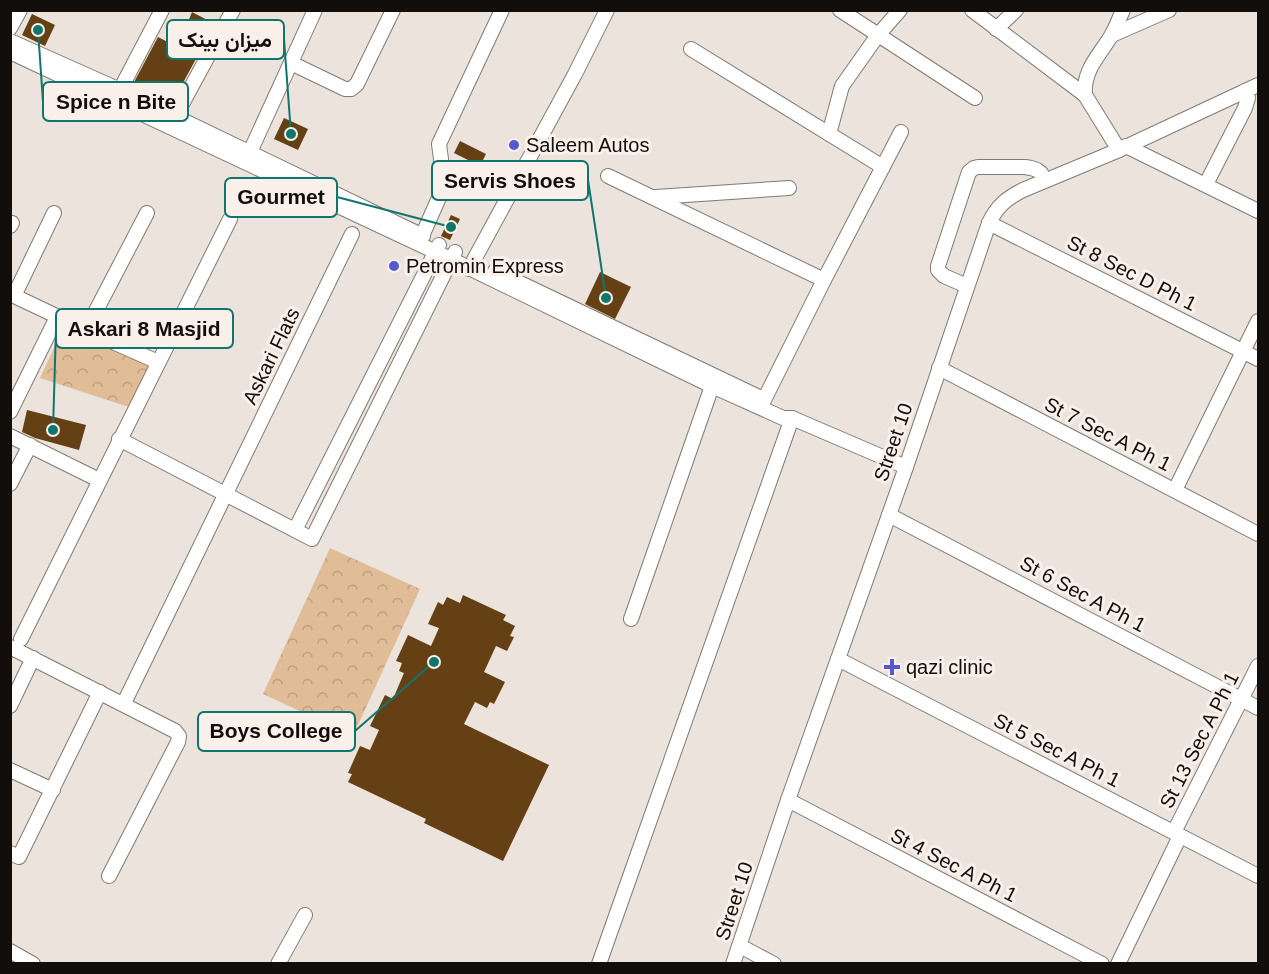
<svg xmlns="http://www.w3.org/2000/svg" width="1269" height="974" font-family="Helvetica,Vazirmatn,sans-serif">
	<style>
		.forest { fill: url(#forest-crowns) }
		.building { fill: #644014 }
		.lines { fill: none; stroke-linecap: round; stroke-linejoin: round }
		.minor-casing { stroke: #817a73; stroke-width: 16 }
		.minor { stroke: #fff; stroke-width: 14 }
		.poi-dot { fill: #5559d0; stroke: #f8f0e9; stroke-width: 2 }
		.labels { text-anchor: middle; stroke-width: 6; stroke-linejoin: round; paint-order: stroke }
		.poi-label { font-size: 20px; fill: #110e0c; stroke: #f8f0e9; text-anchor: start }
		.street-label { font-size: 20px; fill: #110e0c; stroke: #f8f0e9 }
		.leader { fill: none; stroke: #0f766e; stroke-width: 2 }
		.callout-dot { fill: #0f766e; stroke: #f8f0e9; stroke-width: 2 }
		.callout { fill: #f8f0e9; stroke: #0f766e; stroke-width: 2 }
		.callout-label { font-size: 21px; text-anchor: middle; font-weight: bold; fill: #110e0c }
	</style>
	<defs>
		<pattern id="forest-crowns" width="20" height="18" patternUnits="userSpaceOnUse" patternTransform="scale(1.5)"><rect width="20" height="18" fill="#e0bc97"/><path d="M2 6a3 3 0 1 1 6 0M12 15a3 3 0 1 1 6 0" fill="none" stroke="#bfa081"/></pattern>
	</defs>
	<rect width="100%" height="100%" fill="#ebe3dc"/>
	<g class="forest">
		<path d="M64,327l91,42 -20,40 -95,-31z"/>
		<path d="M330,548l90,41 -67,147 -90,-42z"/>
	</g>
	<g class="building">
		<path d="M192,12l23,12 -5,9 -22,-11z"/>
		<path d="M32,14l23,11 -10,21 -23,-11z"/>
		<path d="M158,37l39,20 -26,48 -39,-19z"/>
		<path d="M284,118l24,11 -10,21 -24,-11z"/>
		<path d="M460,141l26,13 -6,12 -26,-13z"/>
		<path d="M451,215l9,4 -10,21 -9,-4z"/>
		<path d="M600,272l31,15 -16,32 -30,-15z"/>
		<path d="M27,410l59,15 -7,25 -44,-12 -13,-6z"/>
		<path d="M463,595l43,20 -3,5 12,6 -5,10 4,1 -7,14 -11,-5 -12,26 21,10 -11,22 -4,-2 -3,6 -12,-6 -11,22 85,41 -46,96 -79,-38 2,-4 -78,-37 4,-8 -4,-1 12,-27 10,4 9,-20 -9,-4 15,-31 8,4 11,-26 -5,-2 3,-8 -6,-2 12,-26 23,11 8,-18 -11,-4 10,-22 5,3 4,-8 13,6z"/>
	</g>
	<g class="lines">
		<g class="minor-casing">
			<g id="minor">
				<path d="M840,10l135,88"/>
				<path d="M972,10l113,85"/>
				<path d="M10,28l10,-18"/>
				<path d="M996,29l20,-19"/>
				<path d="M1112,35l57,-25"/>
				<path d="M10,41l110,49 303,146"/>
				<path d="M691,49l192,118"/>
				<path d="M10,52l426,200 276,134 71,32h9l114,49"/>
				<path d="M291,63l54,26h6l6,-5 36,-74"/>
				<path d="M120,90l42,-80"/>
				<path d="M175,117l58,-107"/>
				<path d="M829,134l13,-48 36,-51 22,-25"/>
				<path d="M1126,146l132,65"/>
				<path d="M1119,150l-34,-55c-2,-25 14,-39 26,-59 5,-8 8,-17 12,-26"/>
				<path d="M250,152l65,-142"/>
				<path d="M608,176l216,104"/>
				<path d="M1206,184l39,-76 3,-10 -3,-7"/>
				<path d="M656,197l133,-9"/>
				<path d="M989,223l269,136"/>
				<path d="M10,226l2,-3"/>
				<path d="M422,236l20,-45 2,-9 -5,-38 63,-134"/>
				<path d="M469,269l106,-195 32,-64"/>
				<path d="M495,271l264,126"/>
				<path d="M967,286l-23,-10 -6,-6v-4l31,-94 5,-4 4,-1h47l6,1 6,2 4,3 3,7"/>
				<path d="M10,294l76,36 72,32"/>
				<path d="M14,296l40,-83"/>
				<path d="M86,330l61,-117"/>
				<path d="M939,368l319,166"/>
				<path d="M764,400l60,-120 77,-148"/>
				<path d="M10,412l47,-95"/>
				<path d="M10,436l89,44"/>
				<path d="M119,439l193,100 143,-287"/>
				<path d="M10,484l20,-39"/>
				<path d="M1175,490l83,-169"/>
				<path d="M889,515l369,193"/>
				<path d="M295,530l144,-285"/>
				<path d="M631,619l81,-233"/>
				<path d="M21,639l209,-420"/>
				<path d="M10,647l165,84 4,5 -1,6 -69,134"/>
				<path d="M838,659l420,217"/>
				<path d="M126,699l226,-465"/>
				<path d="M10,706l23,-48"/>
				<path d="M10,770l43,20"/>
				<path d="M788,800l314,164"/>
				<path d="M1174,832l84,-166"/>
				<path d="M10,853l9,4 81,-165"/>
				<path d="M740,946l34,18"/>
				<path d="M10,951l23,13"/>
				<path d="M278,964l27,-49"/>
				<path d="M599,964l193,-546"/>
				<path d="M733,964l55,-164 118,-333 83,-244c8,-17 18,-25 34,-33l96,-40 139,-65"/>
				<path d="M1118,964l62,-128"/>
			</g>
		</g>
		<use href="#minor" class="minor"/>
	</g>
	<g class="poi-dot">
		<circle cx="514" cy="145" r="6"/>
		<circle cx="394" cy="266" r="6"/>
		<path d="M889 658h6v6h6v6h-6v6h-6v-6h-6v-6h6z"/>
	</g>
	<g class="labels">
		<g class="poi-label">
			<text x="526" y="152">Saleem Autos</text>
			<text x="406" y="273">Petromin Express</text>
			<text x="906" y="674">qazi clinic</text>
		</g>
		<g class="street-label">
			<text transform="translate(1132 273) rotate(27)" y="7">St 8 Sec D Ph 1</text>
			<text transform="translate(271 356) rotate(-64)" y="7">Askari Flats</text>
			<text transform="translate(1108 434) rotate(27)" y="7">St 7 Sec A Ph 1</text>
			<text transform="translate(893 442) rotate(-71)" y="7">Street 10</text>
			<text transform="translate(1083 594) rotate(28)" y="7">St 6 Sec A Ph 1</text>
			<text transform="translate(1199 740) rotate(-63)" y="7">St 13 Sec A Ph 1</text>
			<text transform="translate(1057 750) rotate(27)" y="7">St 5 Sec A Ph 1</text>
			<text transform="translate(954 865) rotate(27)" y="7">St 4 Sec A Ph 1</text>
			<text transform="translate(734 901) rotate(-72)" y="7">Street 10</text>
		</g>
	</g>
	<path class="leader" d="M291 134L284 39M38 30L43 102M606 298L588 180M451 227L337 197M53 430L56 328M434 662L355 731"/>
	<g class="callout-dot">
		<circle cx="291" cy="134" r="6"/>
		<circle cx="38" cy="30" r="6"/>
		<circle cx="606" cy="298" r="6"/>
		<circle cx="451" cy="227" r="6"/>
		<circle cx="53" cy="430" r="6"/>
		<circle cx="434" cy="662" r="6"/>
	</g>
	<g class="callout">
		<rect x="167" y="20" width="117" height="39" rx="6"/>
		<rect x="43" y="82" width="145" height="39" rx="6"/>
		<rect x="432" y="161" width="156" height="39" rx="6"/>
		<rect x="225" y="178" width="112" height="39" rx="6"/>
		<rect x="56" y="309" width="177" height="39" rx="6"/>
		<rect x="198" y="712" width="157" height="39" rx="6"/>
	</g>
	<g class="callout-label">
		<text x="225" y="47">میزان بینک</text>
		<text x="116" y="109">Spice n Bite</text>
		<text x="510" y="188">Servis Shoes</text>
		<text x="281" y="204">Gourmet</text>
		<text x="144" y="336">Askari 8 Masjid</text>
		<text x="276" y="738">Boys College</text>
	</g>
	<rect width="1269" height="974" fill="none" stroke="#110e0c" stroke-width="24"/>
</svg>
